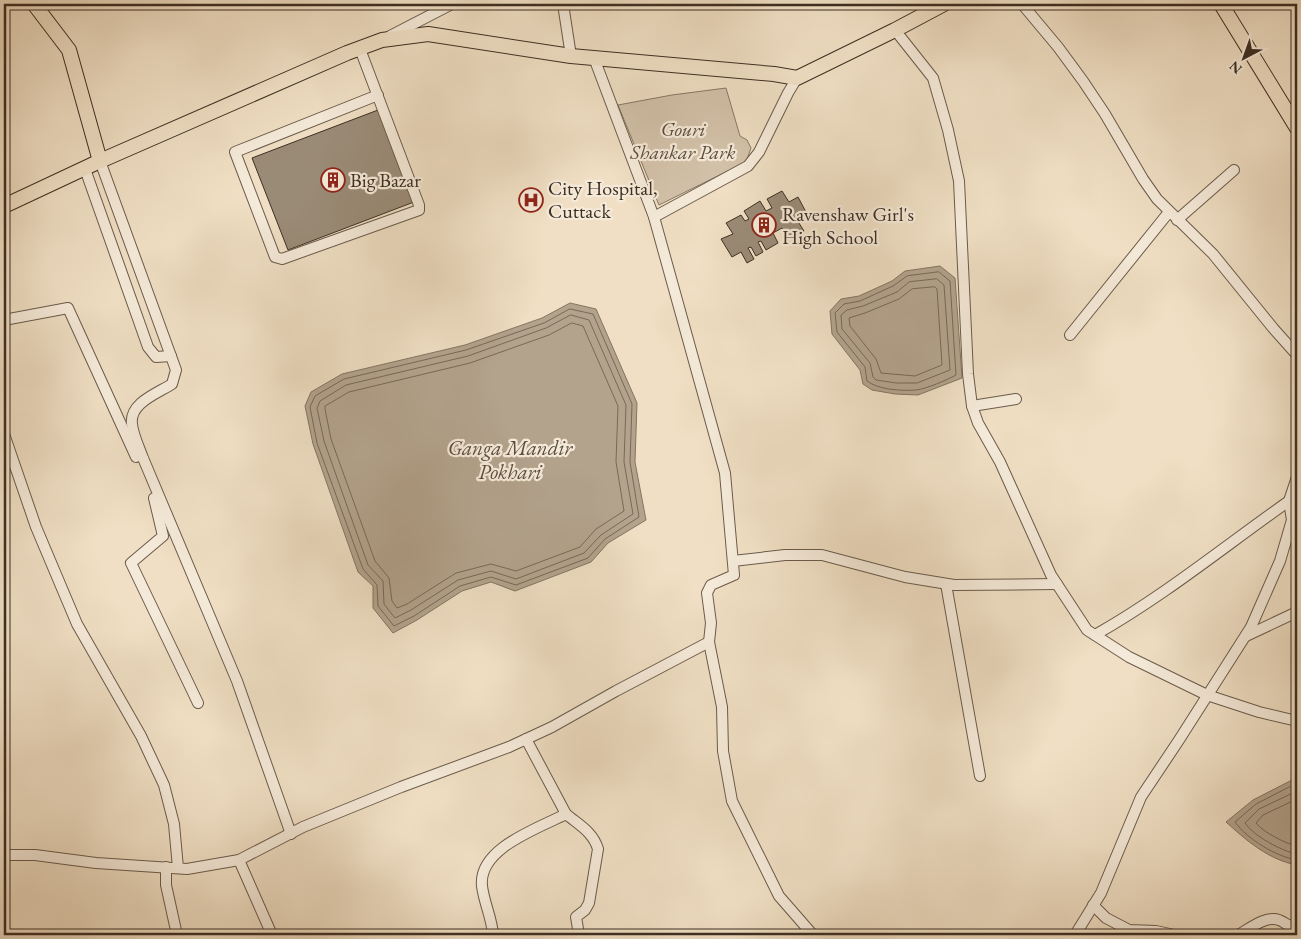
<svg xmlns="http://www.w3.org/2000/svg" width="1301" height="939" font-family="'EB Garamond',serif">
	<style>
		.green { fill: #d2c1a9; stroke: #887866 }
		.water { fill: #b3a38d; stroke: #847563 }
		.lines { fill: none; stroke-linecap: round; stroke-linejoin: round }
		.shore { stroke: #786958; stroke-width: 1 }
		.building { fill: #9a8b77; stroke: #3d2f23 }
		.minor-casing { stroke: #6a5b4b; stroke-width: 12 }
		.major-casing { stroke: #3d2f23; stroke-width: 16 }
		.minor { stroke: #f5ead9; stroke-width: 10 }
		.major { stroke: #f0dfc4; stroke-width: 14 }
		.labels { text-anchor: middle; stroke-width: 4.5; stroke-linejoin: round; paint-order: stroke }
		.park-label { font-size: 20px; font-style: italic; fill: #5b4c3e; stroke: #f5ead9 }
		.poi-label { font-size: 20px; fill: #3d2f23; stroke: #f5ead9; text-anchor: start }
		.water-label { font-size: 21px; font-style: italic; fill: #5a4c3e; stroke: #f5ead9 }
	</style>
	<rect width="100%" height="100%" fill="#f0dfc4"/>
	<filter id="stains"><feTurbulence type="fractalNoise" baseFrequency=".004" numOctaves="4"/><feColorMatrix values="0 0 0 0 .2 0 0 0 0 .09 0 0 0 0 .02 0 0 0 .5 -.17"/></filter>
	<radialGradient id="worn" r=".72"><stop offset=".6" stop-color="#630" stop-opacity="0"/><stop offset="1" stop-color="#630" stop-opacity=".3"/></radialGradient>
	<path class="green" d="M726,88l14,48 7,4 4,8 -5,14 -87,43 -41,-100 54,-10z"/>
	<g class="water">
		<path d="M940,266l15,12 7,100 -44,17 -23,-1 -23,-4 -9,-6 -3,-14 -28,-36 -2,-23 11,-12 18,-3 33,-15 13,-10z"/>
		<path d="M570,303l26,6 41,94 -2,59 11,58 -38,23 -17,19 -76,29 -24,-9 -29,9 -45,29 -24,13 -20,-25v-22l-15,-14 -45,-128 -8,-38 6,-14 31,-18 123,-29 77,-27z"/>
		<path d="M1292,780h5v85c-28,-5 -50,-24 -71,-43l27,-22z"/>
	</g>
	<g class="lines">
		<g class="shore">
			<path d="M939,272l11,9 6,94c-9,5 -30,14 -40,15 -14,1 -37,0 -49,-9l-2,-14 -28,-35 -2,-19 9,-9 16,-3 33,-15 14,-10z"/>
			<path d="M937,279l7,6 6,85 -33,13h-21l-20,-3 -3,-3 -3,-14 -28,-34 -1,-14 6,-5 16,-4 34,-14 12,-10z"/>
			<path d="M935,287l2,2 5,76 -27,11 -34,-3 -5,-14 -26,-33 -1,-8 16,-5 34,-14 13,-10z"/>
			<path d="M570,309l23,5 39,90 -2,58 9,55 -34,22 -17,19 -72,27 -25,-8 -31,9 -46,30 -20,10 -16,-20 -1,-21 -14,-16 -46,-126 -7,-36 5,-11 29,-17 122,-29 78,-27z"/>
			<path d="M571,315l18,5 37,85 -2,57 9,52 -32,21 -17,18 -68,26 -25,-8 -33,9 -47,30 -16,8 -11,-14 -1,-23 -15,-16 -44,-124 -7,-33 3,-7 26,-16 122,-29 78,-28z"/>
			<path d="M572,323l11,3 35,80 -2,56 8,49 -28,18 -16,18 -64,24 -25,-7 -35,9 -49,31 -10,4 -5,-7 -3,-23 -14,-17 -44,-122 -6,-30v-3l24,-14 121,-29 79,-28z"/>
			<path d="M1297,785h-4l-37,19 -21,18c12,17 42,35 62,38"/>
			<path d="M1297,791l-38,18 -14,14c9,13 36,28 52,31"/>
			<path d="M1297,799l-34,16 -7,8c7,9 30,21 41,23"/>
		</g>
	</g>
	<g class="building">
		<path d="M378,110l36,92 -126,48 -36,-92z"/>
		<path d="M782,191l7,11 9,-5 9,17 -10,6 7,11 -9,6 -2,-2 -5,3 -6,-10 -9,5 5,10 -12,7 -5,-9 -3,1 5,10 -7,4 -5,-9 -3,1 6,11 -7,4 -6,-11 -9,5 -11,-18 12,-5 -7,-11 15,-8 4,6 4,-2 -5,-8 16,-10 6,10 6,-3 -5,-9z"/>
	</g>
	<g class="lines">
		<g class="minor-casing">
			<g id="minor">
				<path d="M563,4l8,52"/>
				<path d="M1022,4l36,43 25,34 22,33 38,65 14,20 56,55 60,74 24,27"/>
				<path d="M895,30l38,48 15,52 11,51 9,193 4,32 6,17 22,39 51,113 36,55 42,27 78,38 52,17 38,9"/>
				<path d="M390,36l62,-32"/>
				<path d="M360,49l59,156v5l-137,49 -7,-2 -40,-105 143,-57"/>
				<path d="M594,58l60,159 71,256 9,102 -23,10 -4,8 4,30 -2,19 13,65 1,44 9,50 47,95 34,39"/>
				<path d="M100,161l76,209 -4,14c-14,9 -43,19 -40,40 1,11 7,23 11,34l94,223 54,153"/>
				<path d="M85,169l63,178 8,10 15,-1"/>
				<path d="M654,217l94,-51 11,-14 29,-59 9,-15"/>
				<path d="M1177,220l57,-50"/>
				<path d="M4,320l64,-12 68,149"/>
				<path d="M1070,335l99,-123"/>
				<path d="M972,406l44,-7"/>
				<path d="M4,434l32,93 41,97 64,112 23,49 10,39 4,44"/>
				<path d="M154,498l9,38 -32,27 67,140"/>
				<path d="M733,561l52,-6h37l83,22 49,8 103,-1"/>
				<path d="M946,584l34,192"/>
				<path d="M1095,635c69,-39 130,-89 194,-134"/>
				<path d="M1246,636l51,-24"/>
				<path d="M566,814c13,11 27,18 32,35l-9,54 -4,7 -9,7 3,18"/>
				<path d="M4,855h31l61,8 91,6 52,-9 64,-33 98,-40 108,-40 43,-20 64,-36 93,-49"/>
				<path d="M239,860l33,75"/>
				<path d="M166,867v18l11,50"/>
				<path d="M1093,905l13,13 23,12 27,1 18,4"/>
				<path d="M493,935c-1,-17 -9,-32 -11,-49 -4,-38 57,-58 84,-72l-40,-75"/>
				<path d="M1075,935l26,-42 40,-96 38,-57 72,-113 29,-66 12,-41 -3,-19 8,-24"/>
				<path d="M1238,935c11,-6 28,-20 41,-15 7,3 11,7 18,9"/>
			</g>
		</g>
		<g class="major-casing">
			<g id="major">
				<path d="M34,4l35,46 31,111"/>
				<path d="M1221,4l76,124"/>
				<path d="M4,206l96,-45 247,-108 35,-13 46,-6 143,22 203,18 23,4 98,-48 49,-26"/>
			</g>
		</g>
		<use href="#minor" class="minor"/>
		<use href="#major" class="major"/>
	</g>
	<defs>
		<g id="building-ring" transform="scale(1.25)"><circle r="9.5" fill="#f5ead9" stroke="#8f2418" stroke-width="1.5"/><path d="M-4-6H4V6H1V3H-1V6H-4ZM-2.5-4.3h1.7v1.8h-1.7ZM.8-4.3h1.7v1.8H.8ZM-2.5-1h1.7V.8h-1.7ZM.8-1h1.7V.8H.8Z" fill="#8f2418"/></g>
		<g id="hospital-ring" transform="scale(1.25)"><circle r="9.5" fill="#f5ead9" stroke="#8f2418" stroke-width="1.5"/><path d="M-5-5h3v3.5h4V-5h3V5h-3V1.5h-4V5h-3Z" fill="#8f2418"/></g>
	</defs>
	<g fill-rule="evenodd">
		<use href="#building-ring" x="333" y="180"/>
		<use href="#hospital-ring" x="531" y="200"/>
		<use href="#building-ring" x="764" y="225"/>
	</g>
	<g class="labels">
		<g class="park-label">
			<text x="683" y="136">Gouri<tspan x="683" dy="23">Shankar Park</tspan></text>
		</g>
		<g class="poi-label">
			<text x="350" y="187">Big Bazar</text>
			<text x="548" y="195">City Hospital,<tspan x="548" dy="23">Cuttack</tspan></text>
			<text x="782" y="221">Ravenshaw Girl's<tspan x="782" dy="23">High School</tspan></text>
		</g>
		<g class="water-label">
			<text x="510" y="455">Ganga Mandir<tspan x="510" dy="24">Pokhari</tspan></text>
		</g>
	</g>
	<rect width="1301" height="939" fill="none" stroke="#f0dfc4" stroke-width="20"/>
	<rect x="5" y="5" width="1291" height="929" fill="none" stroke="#3d2f23" stroke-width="2.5"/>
	<rect x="10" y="10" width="1281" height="919" fill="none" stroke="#3d2f23"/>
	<g transform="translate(1244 58) rotate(221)" stroke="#f5ead9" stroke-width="4" paint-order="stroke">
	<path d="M0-4L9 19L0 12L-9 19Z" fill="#3d2f23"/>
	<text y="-8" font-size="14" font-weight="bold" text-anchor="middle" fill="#3d2f23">N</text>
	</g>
	<rect width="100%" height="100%" filter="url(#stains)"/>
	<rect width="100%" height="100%" fill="url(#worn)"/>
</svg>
